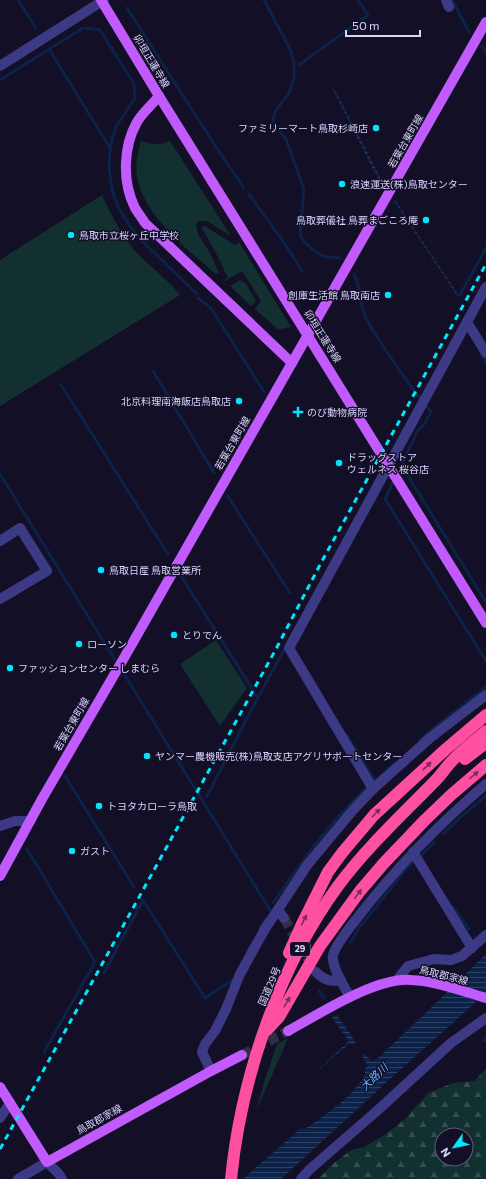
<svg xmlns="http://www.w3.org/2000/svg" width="486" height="1179" font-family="Commissioner,'Noto Sans JP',sans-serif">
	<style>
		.grass { fill: #12302f }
		.forest { fill: url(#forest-firs); fill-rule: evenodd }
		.water { fill: url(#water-rules) }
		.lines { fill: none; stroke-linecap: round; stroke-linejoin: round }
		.stream { stroke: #0c2248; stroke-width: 3 }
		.minor-tunnel { stroke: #312d47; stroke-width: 10; stroke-dasharray: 10 5; stroke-linecap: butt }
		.major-tunnel { stroke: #312d47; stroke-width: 10; stroke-dasharray: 10 5; stroke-linecap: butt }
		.minor { stroke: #3d3a85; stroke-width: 10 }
		.major { stroke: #c25bff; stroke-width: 10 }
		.highway { stroke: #ff4fa3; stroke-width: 12 }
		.rail { stroke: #00e5ff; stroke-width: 3; stroke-dasharray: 6 5; stroke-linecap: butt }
		.oneway { fill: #7d2c5e }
		.poi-dot { fill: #00e5ff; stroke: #130f26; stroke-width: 1.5 }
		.labels { text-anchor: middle; stroke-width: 3; stroke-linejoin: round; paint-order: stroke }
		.shield { fill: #130f26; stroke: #9e99be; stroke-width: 1 }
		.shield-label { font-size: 9px; font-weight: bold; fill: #d9d4ff }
		.street-label { font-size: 10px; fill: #d9d4ff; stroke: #130f26 }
		.poi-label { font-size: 10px; fill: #d9d4ff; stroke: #130f26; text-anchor: start }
		.water-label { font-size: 11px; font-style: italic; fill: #62b6ff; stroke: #130f26 }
	</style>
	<defs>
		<pattern id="forest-firs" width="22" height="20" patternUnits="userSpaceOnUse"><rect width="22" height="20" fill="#12302f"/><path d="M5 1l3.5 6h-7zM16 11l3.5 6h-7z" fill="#344d4e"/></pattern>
		<pattern id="water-rules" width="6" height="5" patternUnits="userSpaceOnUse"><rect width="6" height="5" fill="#0c2248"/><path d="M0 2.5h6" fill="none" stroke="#2f4163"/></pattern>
	</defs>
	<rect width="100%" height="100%" fill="#130f26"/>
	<g class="grass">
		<path d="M141,140c10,5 19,6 29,1l61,95 -24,-15h-8l-3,3 2,10 12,19 9,20 -3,1c-30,-26 -72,-57 -79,-98 -2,-12 1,-24 4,-36z"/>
		<path d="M102,195c11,23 23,48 42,65 13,12 26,22 36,35l-180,111v-146z"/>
		<path d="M205,226l30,19 4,-3 52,85 -10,2h-3l-23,-20 6,-8 -19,-30 -17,10 -3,-3 3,2 3,-2 -11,-23 -14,-25 -1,-3z"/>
		<path d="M240,280l6,4 10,17 -5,5 -21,-20z"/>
		<path d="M216,640l31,48 -27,38 -40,-62z"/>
		<path d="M288,1038c-10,25 -22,49 -32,74l9,-33 12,-35z"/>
	</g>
	<path class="forest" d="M486,1069v110h-168l16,-16 17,-13 13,-3 19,-11 22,-17 23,-26 25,-10 21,-2zM442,1135h24v24h-24z"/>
	<g class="water">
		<path d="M332,88h2l49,95 -2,1z"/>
		<path d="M395,200l64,96 -1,1 -64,-96z"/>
		<path d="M486,954v39l-97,87 -108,99h-38l58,-51 4,1c14,-10 64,-43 60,-61l3,-2 -6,-10 3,-2 7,7 6,-3 58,-55z"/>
		<path d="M337,1015l19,27 -4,3 -2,-2 -30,26h-1l30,-28 -17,-23z"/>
	</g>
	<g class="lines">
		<g class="stream">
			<path d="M18,0l18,28"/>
			<path d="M264,0l27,51 3,13v15l-5,14 -13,17 -3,8 1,5 12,16 18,50 -4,46 4,6 8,8 9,6 9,2 10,1"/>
			<path d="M452,0l17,32"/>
			<path d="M127,8l89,139 28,41"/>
			<path d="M86,28l14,2 34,54 1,14 -18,27 -4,10 -3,16 -1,17 3,22 6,17 12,19 9,12 58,56"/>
			<path d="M482,46l4,6"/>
			<path d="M49,49l61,99"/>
			<path d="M299,65l69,-50 -10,-15"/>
			<path d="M0,80l83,-52"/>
			<path d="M249,194l36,50 17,27"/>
			<path d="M354,274c7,11 5,29 11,42 6,13 14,24 22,36 14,21 28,41 44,60l-6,11 -8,9 -20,43"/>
			<path d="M460,295l26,-47"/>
			<path d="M198,298l13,10 53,84"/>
			<path d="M481,354l5,8"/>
			<path d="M153,371l61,102"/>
			<path d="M61,385l107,169"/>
			<path d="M405,471l81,131"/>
			<path d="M0,474l115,186"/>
			<path d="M394,480l-9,19 101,162"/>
			<path d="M227,495l63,98"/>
			<path d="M181,576l77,122"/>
			<path d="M124,674l146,236"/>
			<path d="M346,734l29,47 20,-18"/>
			<path d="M419,741l22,-19 45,-35"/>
			<path d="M65,776l69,111"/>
			<path d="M207,796l39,-76 40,-74"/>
			<path d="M443,834l19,-18 24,-20"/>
			<path d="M27,849l68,113 -51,90"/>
			<path d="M422,859l-1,-3 13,-14"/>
			<path d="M273,903l39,-55 27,-32 28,-29"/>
			<path d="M452,906l17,23"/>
			<path d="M260,928l5,-9"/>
			<path d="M350,943l9,-15 47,-59 8,-8"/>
			<path d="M247,952l6,-11"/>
			<path d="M104,973l39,-73 62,98 29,-19"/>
			<path d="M319,991l5,7"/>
			<path d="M484,1041l2,-2"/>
		</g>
		<path class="minor-tunnel" d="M284,918l29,50"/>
		<path class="major-tunnel" d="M242,1055l46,-24"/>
		<g class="minor">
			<path d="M446,0l3,7"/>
			<path d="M0,66l104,-66"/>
			<path d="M467,322l19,31"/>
			<path d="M0,541l20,-13 27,43 -47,28"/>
			<path d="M373,789l-84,-141 197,-361"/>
			<path d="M0,826l15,-5h15"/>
			<path d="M413,852l59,96"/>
			<path d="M278,910l6,8"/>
			<path d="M316,972c8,8 14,10 25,8"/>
			<path d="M397,980l11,-14 26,-7 17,1 11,-4 24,-21"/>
			<path d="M350,997c-6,-11 -19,-30 -17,-42 3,-11 18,-29 25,-38 38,-49 81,-93 128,-133"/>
			<path d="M211,1071l-9,-19 3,-8 10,-13 11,-22 14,-35 25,-45 43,-65 45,-54 20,-21 57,-51 56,-43"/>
			<path d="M0,1118l10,-15"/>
			<path d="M18,1179l29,-17 12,12 3,5"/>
			<path d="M301,1179l8,-9 69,-60 73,-67 35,-25"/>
		</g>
		<g class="major">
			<path d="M101,0l58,96 327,527"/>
			<path d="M159,96c-7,9 -16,16 -22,26 -14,25 -15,60 -2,86 3,5 7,10 10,15l147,140"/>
			<path d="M0,876l42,-77 86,-148 358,-629"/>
			<path d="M288,1031c31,-17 88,-54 123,-51 26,1 51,11 75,18"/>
			<path d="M0,1087l47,75 164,-91 31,-16"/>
		</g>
		<g class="highway">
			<path d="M465,759l21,-16"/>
			<path d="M289,953l13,-29 26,-52 14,-19 32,-38 72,-66 40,-34"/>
			<path d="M267,1030l12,-13 41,-71 40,-55 24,-28 41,-43 26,-25 35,-30"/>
			<path d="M231,1179c10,-100 47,-211 107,-293 29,-39 64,-71 98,-106 6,-6 10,-13 16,-19 10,-11 23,-20 34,-30"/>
		</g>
		<path class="rail" d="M0,1149l276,-500 46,-88 164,-297"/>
	</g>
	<defs><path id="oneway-solid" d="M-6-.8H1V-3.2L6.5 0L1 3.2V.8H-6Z"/></defs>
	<g class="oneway">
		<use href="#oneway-solid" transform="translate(427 766) rotate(-43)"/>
		<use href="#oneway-solid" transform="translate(474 775) rotate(-41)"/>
		<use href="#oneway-solid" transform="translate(376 813) rotate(-46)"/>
		<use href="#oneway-solid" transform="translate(358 894) rotate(-53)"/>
		<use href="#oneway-solid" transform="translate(304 920) rotate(-64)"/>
		<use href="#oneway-solid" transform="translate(287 1002) rotate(-60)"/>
	</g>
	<g class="poi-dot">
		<circle cx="376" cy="128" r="4"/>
		<circle cx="342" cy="184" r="4"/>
		<circle cx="426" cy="220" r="4"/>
		<circle cx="71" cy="235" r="4"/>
		<circle cx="388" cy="295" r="4"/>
		<circle cx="239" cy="401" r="4"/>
		<path d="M296 406h4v4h4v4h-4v4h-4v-4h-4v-4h4z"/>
		<circle cx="339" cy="463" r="4"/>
		<circle cx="101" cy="570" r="4"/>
		<circle cx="174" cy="635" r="4"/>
		<circle cx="79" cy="644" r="4"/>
		<circle cx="10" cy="668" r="4"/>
		<circle cx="147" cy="756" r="4"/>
		<circle cx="99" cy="806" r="4"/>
		<circle cx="72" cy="851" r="4"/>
	</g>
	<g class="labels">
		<rect class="shield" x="290" y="942" width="20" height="14" rx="3"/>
		<g class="shield-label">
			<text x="300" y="952">29</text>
		</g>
		<g class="street-label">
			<text transform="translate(152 61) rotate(59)" y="4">卯垣正蓮寺線</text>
			<text transform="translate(405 141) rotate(-60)" y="4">若葉台東町線</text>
			<text transform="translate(323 336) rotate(58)" y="4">卯垣正蓮寺線</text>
			<text transform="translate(232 443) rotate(-60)" y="4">若葉台東町線</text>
			<text transform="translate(71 724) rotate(-60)" y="4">若葉台東町線</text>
			<text transform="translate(444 975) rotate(14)" y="4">鳥取郡家線</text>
			<text transform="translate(269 986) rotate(-67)" y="4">国道29号</text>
			<text transform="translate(99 1119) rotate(-29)" y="4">鳥取郡家線</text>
		</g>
		<g class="poi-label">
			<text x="368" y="132" text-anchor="end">ファミリーマート鳥取杉崎店</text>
			<text x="350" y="188">浪速運送(株)鳥取センター</text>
			<text x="418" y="224" text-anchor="end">鳥取葬儀社 鳥葬まごころ庵</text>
			<text x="79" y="239">鳥取市立桜ヶ丘中学校</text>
			<text x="380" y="299" text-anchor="end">創庫生活館 鳥取南店</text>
			<text x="231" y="405" text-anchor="end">北京料理南海飯店鳥取店</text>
			<text x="307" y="416">のび動物病院</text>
			<text x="347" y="461">ドラッグストア<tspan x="347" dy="12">ウェルネス 桜谷店</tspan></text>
			<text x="109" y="574">鳥取日産 鳥取営業所</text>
			<text x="182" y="639">とりでん</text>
			<text x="87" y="648">ローソン</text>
			<text x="18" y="672">ファッションセンター しまむら</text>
			<text x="155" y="760">ヤンマー農機販売(株)鳥取支店アグリサポートセンター</text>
			<text x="107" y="810">トヨタカローラ鳥取</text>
			<text x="80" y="855">ガスト</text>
		</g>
		<g class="water-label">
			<text transform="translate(374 1077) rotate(-44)" y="4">大路川</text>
		</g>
	</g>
	<g transform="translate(454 1147) rotate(237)"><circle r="19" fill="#130f26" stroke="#625e7d"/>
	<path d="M0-3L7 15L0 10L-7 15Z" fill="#00e5ff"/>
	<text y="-6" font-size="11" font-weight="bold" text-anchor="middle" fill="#d9d4ff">N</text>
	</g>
	<path d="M346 30v6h74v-6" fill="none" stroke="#d9d4ff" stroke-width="2"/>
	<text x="352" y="30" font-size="12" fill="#d9d4ff" stroke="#130f26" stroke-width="3" paint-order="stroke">50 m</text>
</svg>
